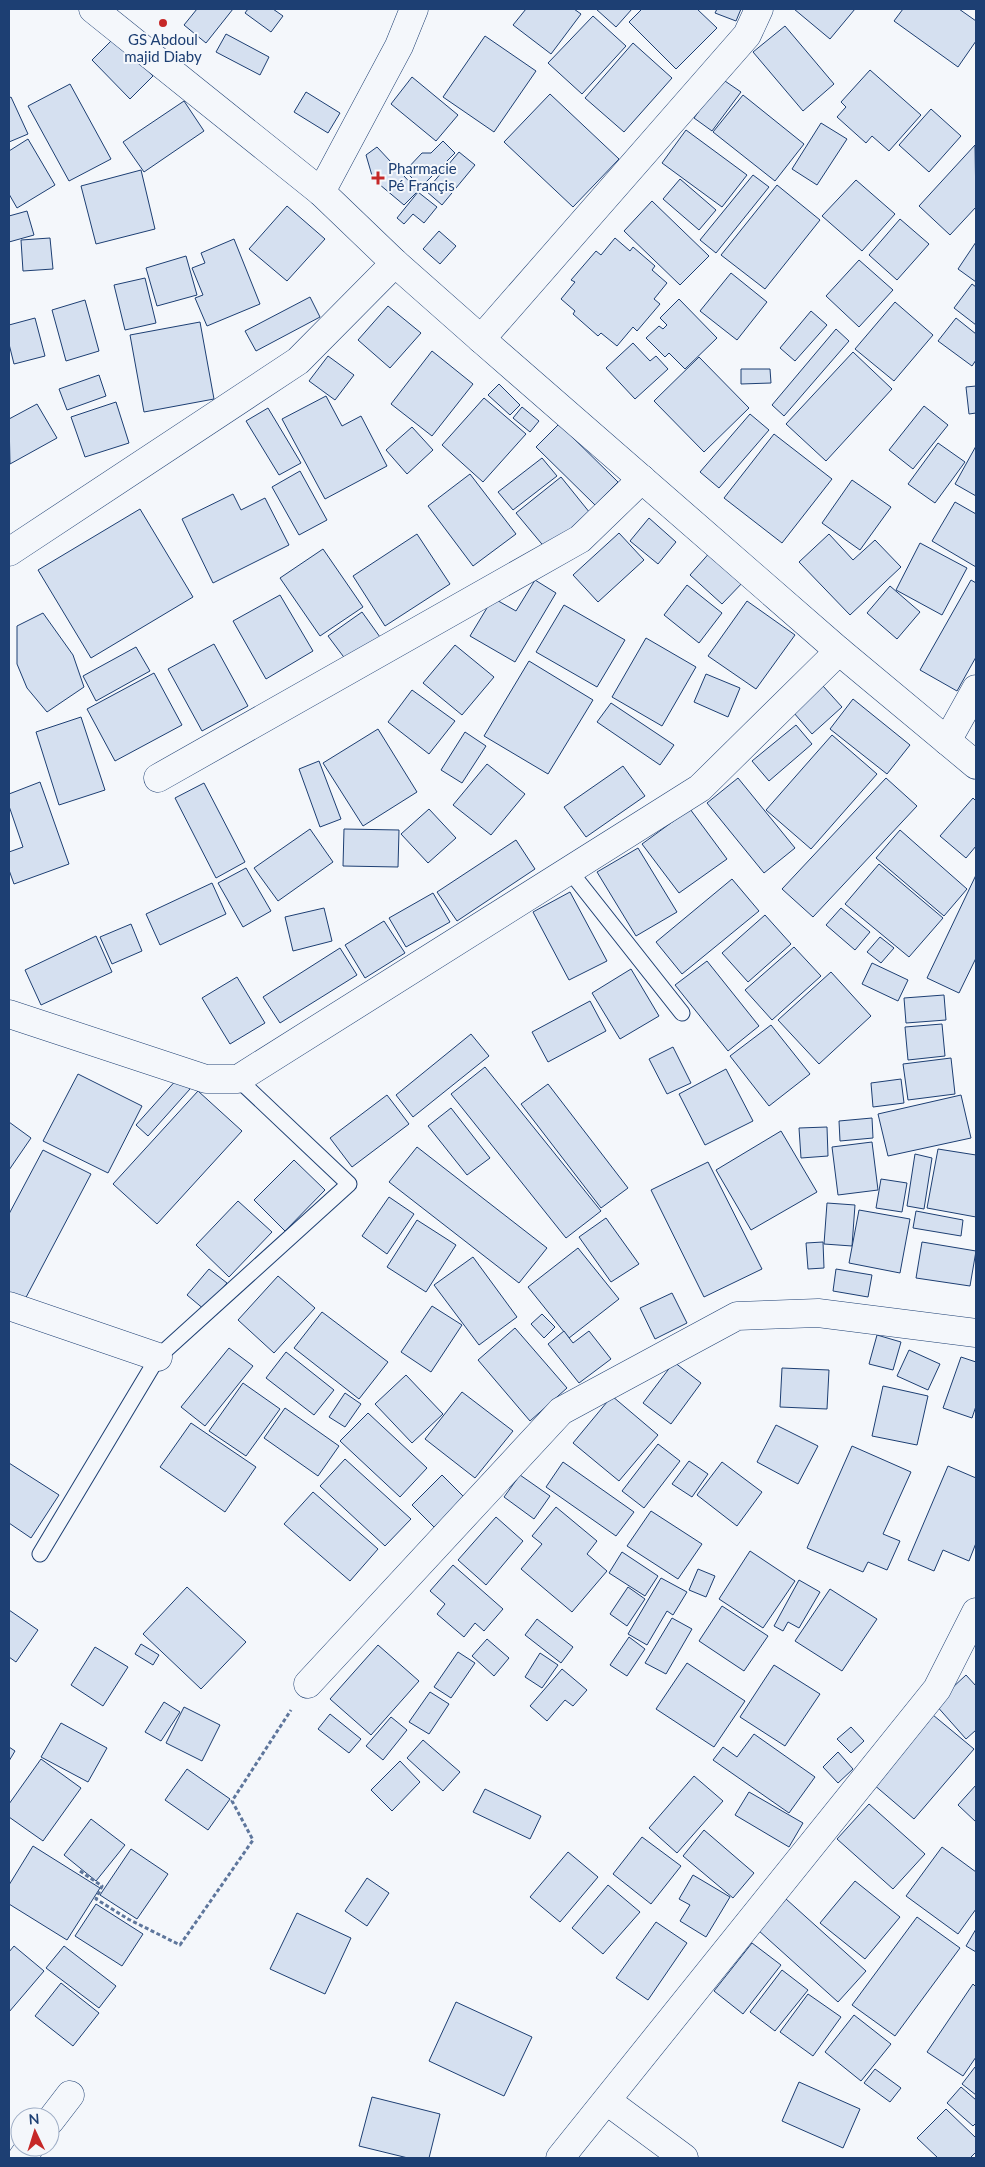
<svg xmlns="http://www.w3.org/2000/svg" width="985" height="2167" font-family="Lato,sans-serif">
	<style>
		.building { fill: #d5e0f0; stroke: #1d3f73 }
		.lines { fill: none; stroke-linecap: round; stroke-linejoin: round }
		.service-casing { stroke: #1d3f73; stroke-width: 17 }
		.minor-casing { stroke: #1d3f73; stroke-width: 29 }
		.tertiary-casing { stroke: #1d3f73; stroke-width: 29 }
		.path { stroke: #5e769c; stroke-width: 3; stroke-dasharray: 4 2.5; stroke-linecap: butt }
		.service { stroke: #f4f7fb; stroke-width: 15 }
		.minor { stroke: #f4f7fb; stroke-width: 28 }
		.tertiary { stroke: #f4f7fb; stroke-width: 28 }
		.poi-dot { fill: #c62828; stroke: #f4f7fb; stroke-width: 2 }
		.labels { text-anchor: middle; stroke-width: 4; stroke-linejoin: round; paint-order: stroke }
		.poi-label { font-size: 15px; fill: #1d3f73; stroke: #f4f7fb }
	</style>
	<rect width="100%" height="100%" fill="#f4f7fb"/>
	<g class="building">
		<path d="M197,9h36l-27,34 -22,-18z"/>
		<path d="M248,9h25l10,7 -12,16 -26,-19z"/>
		<path d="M526,9h48l7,5 -30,40 -38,-29z"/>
		<path d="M596,9h36l-16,18z"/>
		<path d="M642,9h55l20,19 -41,41 -47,-47z"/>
		<path d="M717,9h24l-5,12 -21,-8z"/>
		<path d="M794,9h61l-25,30z"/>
		<path d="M903,9h56l17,12v20l-18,26 -64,-46z"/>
		<path d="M593,16l33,30 -44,48 -34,-31z"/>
		<path d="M785,26l49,58 -31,27 -50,-59z"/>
		<path d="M226,34l43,23 -9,18 -44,-23z"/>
		<path d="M485,36l51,35 -42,61 -51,-35z"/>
		<path d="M114,38l39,38 -23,23 -38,-39z"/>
		<path d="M633,43l39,35 -48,54 -39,-34z"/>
		<path d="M870,70l51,45 -32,36 -17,-15 -6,7 -29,-26 9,-10 -5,-5z"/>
		<path d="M412,77l46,38 -22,26 -45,-37z"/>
		<path d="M722,79l19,13 -29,39 -18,-13z"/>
		<path d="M70,84l41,75 -42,22 -41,-75z"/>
		<path d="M306,92l34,21 -12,20 -34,-21z"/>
		<path d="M550,94l69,65 -46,48 -69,-65z"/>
		<path d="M743,95l61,49 -29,37 -62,-49z"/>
		<path d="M11,97l17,37 -19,8v-44z"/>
		<path d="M184,101l20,30 -60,41 -21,-30z"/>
		<path d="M931,109l30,27 -32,36 -30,-27z"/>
		<path d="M821,123l26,16 -30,46 -25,-16z"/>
		<path d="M686,130l61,45 -25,32 -60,-44z"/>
		<path d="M28,139l27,46 -38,23 -8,-14v-43z"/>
		<path d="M443,141l12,12 -34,34 -16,-16 17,-18h9z"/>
		<path d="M975,145l1,62 -26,28 -31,-29z"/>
		<path d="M377,147l41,44 -14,14 -31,-26 -7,-24z"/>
		<path d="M459,152l16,13 -33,40 -16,-14z"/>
		<path d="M141,170l14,59 -59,15 -15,-58z"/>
		<path d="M753,175l16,12 -53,66 -16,-13z"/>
		<path d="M680,179l36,31 -17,20 -36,-31z"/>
		<path d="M856,180l39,34 -33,37 -40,-35z"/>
		<path d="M777,185l43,35 -55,69 -44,-34z"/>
		<path d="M418,192l19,15 -13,16 -11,-9 -9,10 -7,-6z"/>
		<path d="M652,201l57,55 -29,29 -56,-54z"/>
		<path d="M287,206l38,33 -38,42 -38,-32z"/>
		<path d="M27,211l7,24 -25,7v-26z"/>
		<path d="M900,219l29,25 -32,36 -28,-25z"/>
		<path d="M439,231l17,15 -16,18 -17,-15z"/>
		<path d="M50,238l3,31 -30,2 -2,-31z"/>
		<path d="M615,238l15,13 3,-4 22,19 -3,4 15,13 -13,16 6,5 -23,27 -4,-4 -16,19 -16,-13 -3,3 -25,-22 2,-3 -14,-12 14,-17 -4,-2 25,-29 5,4z"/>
		<path d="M234,239l26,65 -53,22 -12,-28 8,-3 -11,-27 13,-5 -4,-10z"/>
		<path d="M976,242v40l-18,-13z"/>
		<path d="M186,256l11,39 -40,11 -11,-38z"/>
		<path d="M859,260l34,30 -34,37 -33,-31z"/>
		<path d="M731,273l36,29 -30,38 -37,-29z"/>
		<path d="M145,278l11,45 -31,7 -11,-45z"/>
		<path d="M972,284l4,3v38l-22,-17z"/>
		<path d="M310,297l10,20 -64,34 -11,-20z"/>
		<path d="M679,299l38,39 -32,31 -16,-16 -4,4 -19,-19 13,-12 4,3 4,-4 -7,-7z"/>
		<path d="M85,300l14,51 -33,10 -14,-51z"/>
		<path d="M895,302l38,33 -39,46 -39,-32z"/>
		<path d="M388,306l33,27 -31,35 -32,-28z"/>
		<path d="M811,311l16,14 -32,36 -15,-13z"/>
		<path d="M35,318l10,38 -31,8 -5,-20v-19z"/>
		<path d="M956,318l20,16v26l-4,6 -34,-25z"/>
		<path d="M200,322l14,77 -70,13 -14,-77z"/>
		<path d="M836,329l13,12 -65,75 -12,-11z"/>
		<path d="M633,343l17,18 6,-5 12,13 -33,30 -29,-31z"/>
		<path d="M432,351l41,33 -41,52 -41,-32z"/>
		<path d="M853,352l39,37 -66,72 -40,-37z"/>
		<path d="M328,356l26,19 -19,25 -26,-19z"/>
		<path d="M699,357l50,51 -45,44 -50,-51z"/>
		<path d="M741,369h29l1,14 -30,1z"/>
		<path d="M99,375l7,21 -39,14 -8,-21z"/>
		<path d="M499,384l21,21 -10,10 -22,-20z"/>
		<path d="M976,386v27l-7,1 -3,-27z"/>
		<path d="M326,396l16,30 19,-10 26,50 -62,33 -43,-80z"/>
		<path d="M484,398l42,36 -43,48 -41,-37z"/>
		<path d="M116,402l13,41 -44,14 -14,-40z"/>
		<path d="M37,404l20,34 -47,26 -1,-45z"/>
		<path d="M924,406l24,19 -35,44 -24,-19z"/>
		<path d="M522,407l17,14 -9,11 -17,-14z"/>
		<path d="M268,408l33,55 -22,12 -33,-54z"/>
		<path d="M750,414l19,16 -50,58 -19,-16z"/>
		<path d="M559,424l59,58 -23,23 -59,-58z"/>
		<path d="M412,427l21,23 -26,24 -21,-24z"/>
		<path d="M774,434l58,45 -50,64 -58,-45z"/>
		<path d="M938,443l27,19 -30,41 -27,-19z"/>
		<path d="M976,446v50l-21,-12z"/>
		<path d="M542,458l15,18 -44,34 -15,-18z"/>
		<path d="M300,471l27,49 -28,15 -27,-48z"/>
		<path d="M470,474l46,60 -43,32 -45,-60z"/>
		<path d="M561,477l29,36 -44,36 -30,-36z"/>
		<path d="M852,480l39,27 -31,43 -38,-27z"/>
		<path d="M233,494l8,16 24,-12 24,47 -76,38 -31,-64z"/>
		<path d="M955,502l21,12v53l-44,-26z"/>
		<path d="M140,509l53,88 -102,61 -53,-88z"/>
		<path d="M649,518l27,24 -18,22 -28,-23z"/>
		<path d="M619,533l25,27 -46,42 -25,-27z"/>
		<path d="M417,534l33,50 -65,42 -32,-50z"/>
		<path d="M829,534l24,26 22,-20 26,27 -51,48 -51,-53z"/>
		<path d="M920,543l47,25 -25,47 -46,-25z"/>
		<path d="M323,549l40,58 -43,29 -40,-58z"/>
		<path d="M712,550l33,30 -23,24 -32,-29z"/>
		<path d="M535,580l21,13 -41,69 -45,-26 23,-38 23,13z"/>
		<path d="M971,580l5,3v74l-19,34 -37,-21z"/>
		<path d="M687,585l35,28 -23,30 -35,-28z"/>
		<path d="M890,586l30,26 -23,27 -30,-26z"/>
		<path d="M280,595l33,56 -47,28 -33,-58z"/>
		<path d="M747,601l48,34 -39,54 -48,-33z"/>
		<path d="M564,605l61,35 -28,47 -61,-35z"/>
		<path d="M362,612l18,25 -34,23 -18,-24z"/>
		<path d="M43,613l30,42 11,32 -37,25 -20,-24 -10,-24v-38z"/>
		<path d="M646,638l50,29 -34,59 -50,-29z"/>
		<path d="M214,644l34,62 -46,25 -34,-62z"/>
		<path d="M455,645l39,32 -32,38 -39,-32z"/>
		<path d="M136,647l14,24 -54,30 -13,-25z"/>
		<path d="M529,661l64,39 -45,74 -64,-38z"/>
		<path d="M154,673l28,52 -67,36 -28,-52z"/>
		<path d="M706,674l34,14 -12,29 -34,-15z"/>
		<path d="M823,686l19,21 -30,27 -18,-21z"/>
		<path d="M412,690l43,31 -26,33 -41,-32z"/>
		<path d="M853,699l57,46 -23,29 -57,-45z"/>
		<path d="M611,703l63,42 -14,20 -63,-43z"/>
		<path d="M81,717l24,73 -46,15 -23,-73z"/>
		<path d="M796,725l16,19 -43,37 -17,-20z"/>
		<path d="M378,729l39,63 -54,34 -40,-63z"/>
		<path d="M465,732l21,14 -24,37 -21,-13z"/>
		<path d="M832,735l45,39 -66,75 -45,-39z"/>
		<path d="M319,761l22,58 -21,8 -21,-58z"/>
		<path d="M487,764l38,30 -34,41 -38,-30z"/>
		<path d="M623,766l22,30 -59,41 -22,-30z"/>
		<path d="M738,778l57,70 -31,25 -57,-70z"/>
		<path d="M886,778l31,28 -104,111 -31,-28z"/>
		<path d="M40,782l29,82 -55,20 -5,-14v-18l14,-5 -14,-41v-12z"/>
		<path d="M204,783l41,79 -29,16 -41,-80z"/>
		<path d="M973,798l3,3v45l-10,12 -26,-22z"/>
		<path d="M429,809l27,29 -28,25 -27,-29z"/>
		<path d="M690,809l37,50 -48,34 -37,-49z"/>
		<path d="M310,829l23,33 -55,39 -24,-33z"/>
		<path d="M344,829l55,1 -1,37 -55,-1z"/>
		<path d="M900,830l67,59 -23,27 -68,-58z"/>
		<path d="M516,840l19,29 -78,52 -20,-29z"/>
		<path d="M638,848l39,64 -41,24 -39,-64z"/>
		<path d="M879,864l64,54 -34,39 -64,-53z"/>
		<path d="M246,868l25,43 -28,16 -25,-44z"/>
		<path d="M976,875v83l-17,35 -32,-15z"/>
		<path d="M732,879l27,32 -77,63 -26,-32z"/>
		<path d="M212,883l14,31 -66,31 -14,-31z"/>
		<path d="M570,892l37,69 -38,19 -36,-68z"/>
		<path d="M433,893l17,29 -44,25 -17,-29z"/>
		<path d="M324,908l8,33 -39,10 -8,-34z"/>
		<path d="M841,908l29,24 -15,18 -29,-25z"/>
		<path d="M765,915l26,29 -43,38 -26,-29z"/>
		<path d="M384,921l21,32 -40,25 -20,-33z"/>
		<path d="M131,924l11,27 -30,13 -12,-27z"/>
		<path d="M96,936l16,36 -71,33 -16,-35z"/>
		<path d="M880,937l14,11 -13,15 -14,-11z"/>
		<path d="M794,947l27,29 -49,44 -27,-30z"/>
		<path d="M340,948l17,27 -77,48 -17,-26z"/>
		<path d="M707,961l52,65 -31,25 -53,-66z"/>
		<path d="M872,963l36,17 -10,21 -36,-17z"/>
		<path d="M631,969l28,47 -39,23 -28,-46z"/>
		<path d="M831,972l40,44 -52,48 -41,-44z"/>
		<path d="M237,977l28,46 -35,21 -28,-46z"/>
		<path d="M944,995l2,25 -40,3 -2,-25z"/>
		<path d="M590,1001l16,30 -58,31 -16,-30z"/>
		<path d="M942,1024l3,32 -37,4 -3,-33z"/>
		<path d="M771,1025l39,49 -41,32 -39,-50z"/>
		<path d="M471,1034l18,22 -76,61 -17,-22z"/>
		<path d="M673,1047l18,36 -24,11 -18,-35z"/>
		<path d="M951,1058l4,36 -47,6 -5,-36z"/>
		<path d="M485,1067l116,144 -35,27 -115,-144z"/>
		<path d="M726,1069l27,52 -48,24 -26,-51z"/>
		<path d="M78,1074l64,32 -34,67 -65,-32z"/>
		<path d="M178,1078l12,11 -42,47 -12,-11z"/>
		<path d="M901,1079l3,24 -31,4 -2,-24z"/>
		<path d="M548,1084l80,104 -27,20 -80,-104z"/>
		<path d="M198,1091l44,40 -85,93 -44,-40z"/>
		<path d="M387,1095l22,29 -57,43 -22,-29z"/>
		<path d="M961,1095l10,43 -83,18 -10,-42z"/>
		<path d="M451,1108l39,50 -23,17 -39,-49z"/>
		<path d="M872,1118l1,20 -33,3 -1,-20z"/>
		<path d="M9,1122l22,16 -22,32z"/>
		<path d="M827,1127l1,29 -27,2 -2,-30z"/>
		<path d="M781,1131l36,61 -66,38 -35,-60z"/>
		<path d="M872,1142l6,48 -40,5 -6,-48z"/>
		<path d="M417,1147l130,101 -28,35 -130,-101z"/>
		<path d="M938,1149l38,6v62l-49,-9z"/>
		<path d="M43,1150l48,24 -69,131 -13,-7v-84z"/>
		<path d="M915,1154l17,4 -8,51 -17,-3z"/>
		<path d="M294,1160l31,30 -40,41 -31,-31z"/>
		<path d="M708,1162l54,107 -58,28 -53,-107z"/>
		<path d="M881,1179l26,4 -5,29 -26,-4z"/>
		<path d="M389,1197l25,17 -27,40 -25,-18z"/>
		<path d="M238,1201l34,31 -43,45 -33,-32z"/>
		<path d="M827,1203l28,2 -3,41 -28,-2z"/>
		<path d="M859,1210l51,9 -10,54 -51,-10z"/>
		<path d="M916,1211l47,9 -2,16 -48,-8z"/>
		<path d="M606,1218l33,46 -28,18 -32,-45z"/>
		<path d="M417,1220l39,25 -30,47 -39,-25z"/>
		<path d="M823,1242l1,26 -16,1 -2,-26z"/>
		<path d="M922,1242l54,9 -6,35 -54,-8z"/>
		<path d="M578,1248l41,51 -50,39 -41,-51z"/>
		<path d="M473,1257l44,60 -38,28 -45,-60z"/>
		<path d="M209,1269l18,14 -22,27 -18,-15z"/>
		<path d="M836,1269l36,6 -4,22 -35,-6z"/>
		<path d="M278,1276l37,32 -41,45 -36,-33z"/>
		<path d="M672,1293l15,30 -32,16 -15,-31z"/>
		<path d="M432,1306l30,19 -31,47 -30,-20z"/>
		<path d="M322,1312l66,50 -29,37 -65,-51z"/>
		<path d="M542,1314l13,13 -11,11 -13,-14z"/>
		<path d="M515,1328l52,60 -37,33 -52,-61z"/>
		<path d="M564,1331l9,12 16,-12 22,28 -32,24 -31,-39z"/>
		<path d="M877,1335l24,7 -8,28 -24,-6z"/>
		<path d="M229,1348l24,18 -48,60 -24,-19z"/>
		<path d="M909,1350l31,14 -12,26 -31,-14z"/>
		<path d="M286,1352l48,38 -20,25 -48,-37z"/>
		<path d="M961,1357l15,5v44l-4,12 -29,-10z"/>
		<path d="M674,1362l27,21 -30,41 -28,-21z"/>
		<path d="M782,1368l47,2 -2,39 -47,-2z"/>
		<path d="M406,1375l37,39 -31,29 -37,-39z"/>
		<path d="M243,1383l37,26 -34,47 -37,-25z"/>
		<path d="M883,1386l45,10 -11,49 -45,-9z"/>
		<path d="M462,1392l51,39 -38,47 -50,-39z"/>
		<path d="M345,1393l16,11 -16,23 -16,-10z"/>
		<path d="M612,1396l46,39 -39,46 -46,-38z"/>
		<path d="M285,1408l54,38 -21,30 -54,-38z"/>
		<path d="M368,1413l59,55 -27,29 -60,-56z"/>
		<path d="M191,1423l65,44 -31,45 -65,-45z"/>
		<path d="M776,1425l42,21 -20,38 -41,-22z"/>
		<path d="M658,1444l22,17 -36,47 -22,-17z"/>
		<path d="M852,1446l59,26 -28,62 17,7 -13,29 -19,-8 -5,10 -56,-24z"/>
		<path d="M345,1459l66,60 -26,27 -65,-60z"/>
		<path d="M689,1461l19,13 -16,23 -20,-13z"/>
		<path d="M563,1462l71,50 -18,24 -70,-49z"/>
		<path d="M722,1462l40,30 -25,34 -40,-31z"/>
		<path d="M9,1463l50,32 -28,43 -22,-15z"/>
		<path d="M948,1466l28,12v65l-7,18 -26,-11 -9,21 -26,-11z"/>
		<path d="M442,1475l22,22 -30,30 -22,-22z"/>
		<path d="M520,1475l30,21 -16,23 -30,-22z"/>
		<path d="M313,1492l65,57 -28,32 -66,-57z"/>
		<path d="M556,1507l41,34 -10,13 20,17 -35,41 -51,-43 21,-25 -10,-8z"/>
		<path d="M651,1511l51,33 -24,35 -51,-33z"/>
		<path d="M496,1517l27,24 -37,44 -28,-25z"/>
		<path d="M750,1551l45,30 -32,47 -44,-29z"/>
		<path d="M622,1552l36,24 -13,20 -36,-23z"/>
		<path d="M453,1565l50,44 -19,22 -9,-8 -11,14 -27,-23 8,-10 -15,-13z"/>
		<path d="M698,1569l17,7 -9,21 -17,-7z"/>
		<path d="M661,1578l26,14 -14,23 -6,-4 -20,34 -19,-11z"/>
		<path d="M799,1580l21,12 -21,36 -11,-6 -5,9 -9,-5z"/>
		<path d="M187,1587l59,55 -45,47 -58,-55z"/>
		<path d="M628,1587l17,12 -18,27 -17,-12z"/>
		<path d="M830,1589l47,30 -35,52 -47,-30z"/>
		<path d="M722,1606l46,30 -24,35 -45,-30z"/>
		<path d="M9,1610l29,20 -22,32 -7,-5z"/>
		<path d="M672,1618l20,11 -26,45 -21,-11z"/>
		<path d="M537,1619l36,28 -12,16 -36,-28z"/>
		<path d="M629,1637l16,12 -18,27 -17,-11z"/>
		<path d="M487,1639l22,19 -15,18 -22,-20z"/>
		<path d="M141,1644l18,11 -6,10 -18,-11z"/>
		<path d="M378,1645l41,36 -48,54 -41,-36z"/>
		<path d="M95,1647l33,20 -25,39 -32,-21z"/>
		<path d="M458,1652l17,11 -24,35 -17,-11z"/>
		<path d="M540,1653l18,12 -16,23 -17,-11z"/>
		<path d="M687,1663l58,38 -31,46 -58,-38z"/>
		<path d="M774,1665l46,29 -35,52 -45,-29z"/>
		<path d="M562,1669l25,21 -14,16 -8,-6 -18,21 -17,-15z"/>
		<path d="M966,1675l10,11v44l-10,9 -31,-35z"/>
		<path d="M430,1692l19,12 -20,30 -20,-12z"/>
		<path d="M164,1702l16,10 -19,29 -16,-9z"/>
		<path d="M184,1707l36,18 -18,36 -36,-18z"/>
		<path d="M330,1714l31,25 -12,14 -31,-24z"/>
		<path d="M933,1715l41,34 -60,70 -41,-35z"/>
		<path d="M391,1717l16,13 -24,30 -17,-14z"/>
		<path d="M61,1723l46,25 -19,34 -47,-25z"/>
		<path d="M851,1727l13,14 -13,12 -14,-14z"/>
		<path d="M754,1734l61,43 -26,36 -76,-53 10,-13 14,10z"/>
		<path d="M423,1740l37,32 -17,19 -36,-33z"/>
		<path d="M9,1747l6,4 -6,10z"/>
		<path d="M838,1752l15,17 -15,14 -15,-16z"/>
		<path d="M41,1759l40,29 -38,53 -34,-24v-13z"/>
		<path d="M400,1761l20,21 -28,29 -21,-21z"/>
		<path d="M187,1769l43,30 -22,31 -43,-30z"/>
		<path d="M694,1776l29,25 -46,52 -28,-25z"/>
		<path d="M976,1785v37l-18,-17z"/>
		<path d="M485,1789l56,27 -11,23 -57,-27z"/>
		<path d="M749,1792l54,31 -14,24 -54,-32z"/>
		<path d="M869,1804l56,50 -32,35 -56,-50z"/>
		<path d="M91,1819l34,26 -29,36 -32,-26z"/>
		<path d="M704,1830l50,43 -21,25 -50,-42z"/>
		<path d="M642,1837l39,29 -30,38 -38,-30z"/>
		<path d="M33,1846l67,42 -33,52 -58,-36v-19z"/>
		<path d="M942,1847l34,25v37l-18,25 -52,-38z"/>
		<path d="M131,1849l37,25 -31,45 -37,-24z"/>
		<path d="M568,1852l30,25 -38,45 -30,-25z"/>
		<path d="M693,1875l37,22 -24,40 -26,-16 10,-16 -11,-6z"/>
		<path d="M367,1878l22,15 -22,33 -22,-15z"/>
		<path d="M855,1881l45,36 -35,42 -45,-36z"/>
		<path d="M608,1885l32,27 -37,42 -31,-26z"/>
		<path d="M786,1899l80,72 -28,31 -80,-72z"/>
		<path d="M96,1904l47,30 -21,32 -47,-30z"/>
		<path d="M297,1913l54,25 -26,56 -55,-25z"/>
		<path d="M917,1917l43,31 -65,88 -43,-31z"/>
		<path d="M656,1922l31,21 -39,57 -32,-22z"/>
		<path d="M976,1929v23l-10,-6z"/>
		<path d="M752,1943l29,22 -38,49 -29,-23z"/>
		<path d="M14,1946l30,25 -35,41v-60z"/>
		<path d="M64,1946l52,40 -17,22 -53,-40z"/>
		<path d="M782,1970l26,20 -33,41 -25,-19z"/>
		<path d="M61,1983l38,30 -26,33 -38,-30z"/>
		<path d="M973,1984l3,3v70l-13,19 -36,-24z"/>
		<path d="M808,1994l33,23 -28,39 -33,-24z"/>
		<path d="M456,2002l76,35 -28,59 -75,-35z"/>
		<path d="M854,2015l37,29 -30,37 -36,-29z"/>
		<path d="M975,2067h1v28l-14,-11z"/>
		<path d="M875,2069l26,19 -11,14 -26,-19z"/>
		<path d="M799,2082l61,27 -17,39 -61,-27z"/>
		<path d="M961,2087l15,13v23l-3,3 -26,-23z"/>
		<path d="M372,2097l68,17 -11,44h-21l-49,-12z"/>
		<path d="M946,2109l30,29v14l-6,6h-32l-21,-20z"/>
	</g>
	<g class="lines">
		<g class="service-casing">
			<g id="service">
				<path d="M569,870l113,143"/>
				<path d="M40,1554l118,-197 191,-173 -111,-105"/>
			</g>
		</g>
		<g class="minor-casing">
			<g id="minor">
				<path d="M321,192l78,-146 15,-37"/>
				<path d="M481,339l266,-304 12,-26"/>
				<path d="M9,552l289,-191 97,-98"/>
				<path d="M947,741l29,-52"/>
				<path d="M158,778l422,-239 62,-60"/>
				<path d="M9,1014l197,65h32l462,-291 139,-137"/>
				<path d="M9,1306l149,51"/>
				<path d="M308,1684l253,-273 176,-95 81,-3 158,20"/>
				<path d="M607,2101l77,57"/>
				<path d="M50,2121l20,-26"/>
				<path d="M22,2158l8,-11"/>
				<path d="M560,2158l377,-469 39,-77"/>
			</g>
		</g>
		<g class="tertiary-casing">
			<path id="tertiary" d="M93,9l228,183 74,71 86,76 358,312 137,114"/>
		</g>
		<path class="path" d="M80,1871l22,15 -6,13 32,20 52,26 73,-105 -21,-39 59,-91"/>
		<use href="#service" class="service"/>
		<use href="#minor" class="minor"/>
		<use href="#tertiary" class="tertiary"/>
	</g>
	<g class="poi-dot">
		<circle cx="163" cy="23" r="5"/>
		<path d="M375.5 170.5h5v5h5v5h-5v5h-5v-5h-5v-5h5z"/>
	</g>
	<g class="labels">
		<g class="poi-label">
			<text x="163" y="45">GS Abdoul<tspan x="163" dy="17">majid Diaby</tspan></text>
			<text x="388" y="174" text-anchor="start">Pharmacie<tspan x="388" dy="17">Pé Françis</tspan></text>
		</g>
	</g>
	<rect width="985" height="2167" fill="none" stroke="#1d3f73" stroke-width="20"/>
	<g transform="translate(35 2132) rotate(356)"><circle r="24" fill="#f4f7fb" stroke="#9eadc5"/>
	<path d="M0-4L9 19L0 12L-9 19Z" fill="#c62828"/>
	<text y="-8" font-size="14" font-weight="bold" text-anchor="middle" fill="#1d3f73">N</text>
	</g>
</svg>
